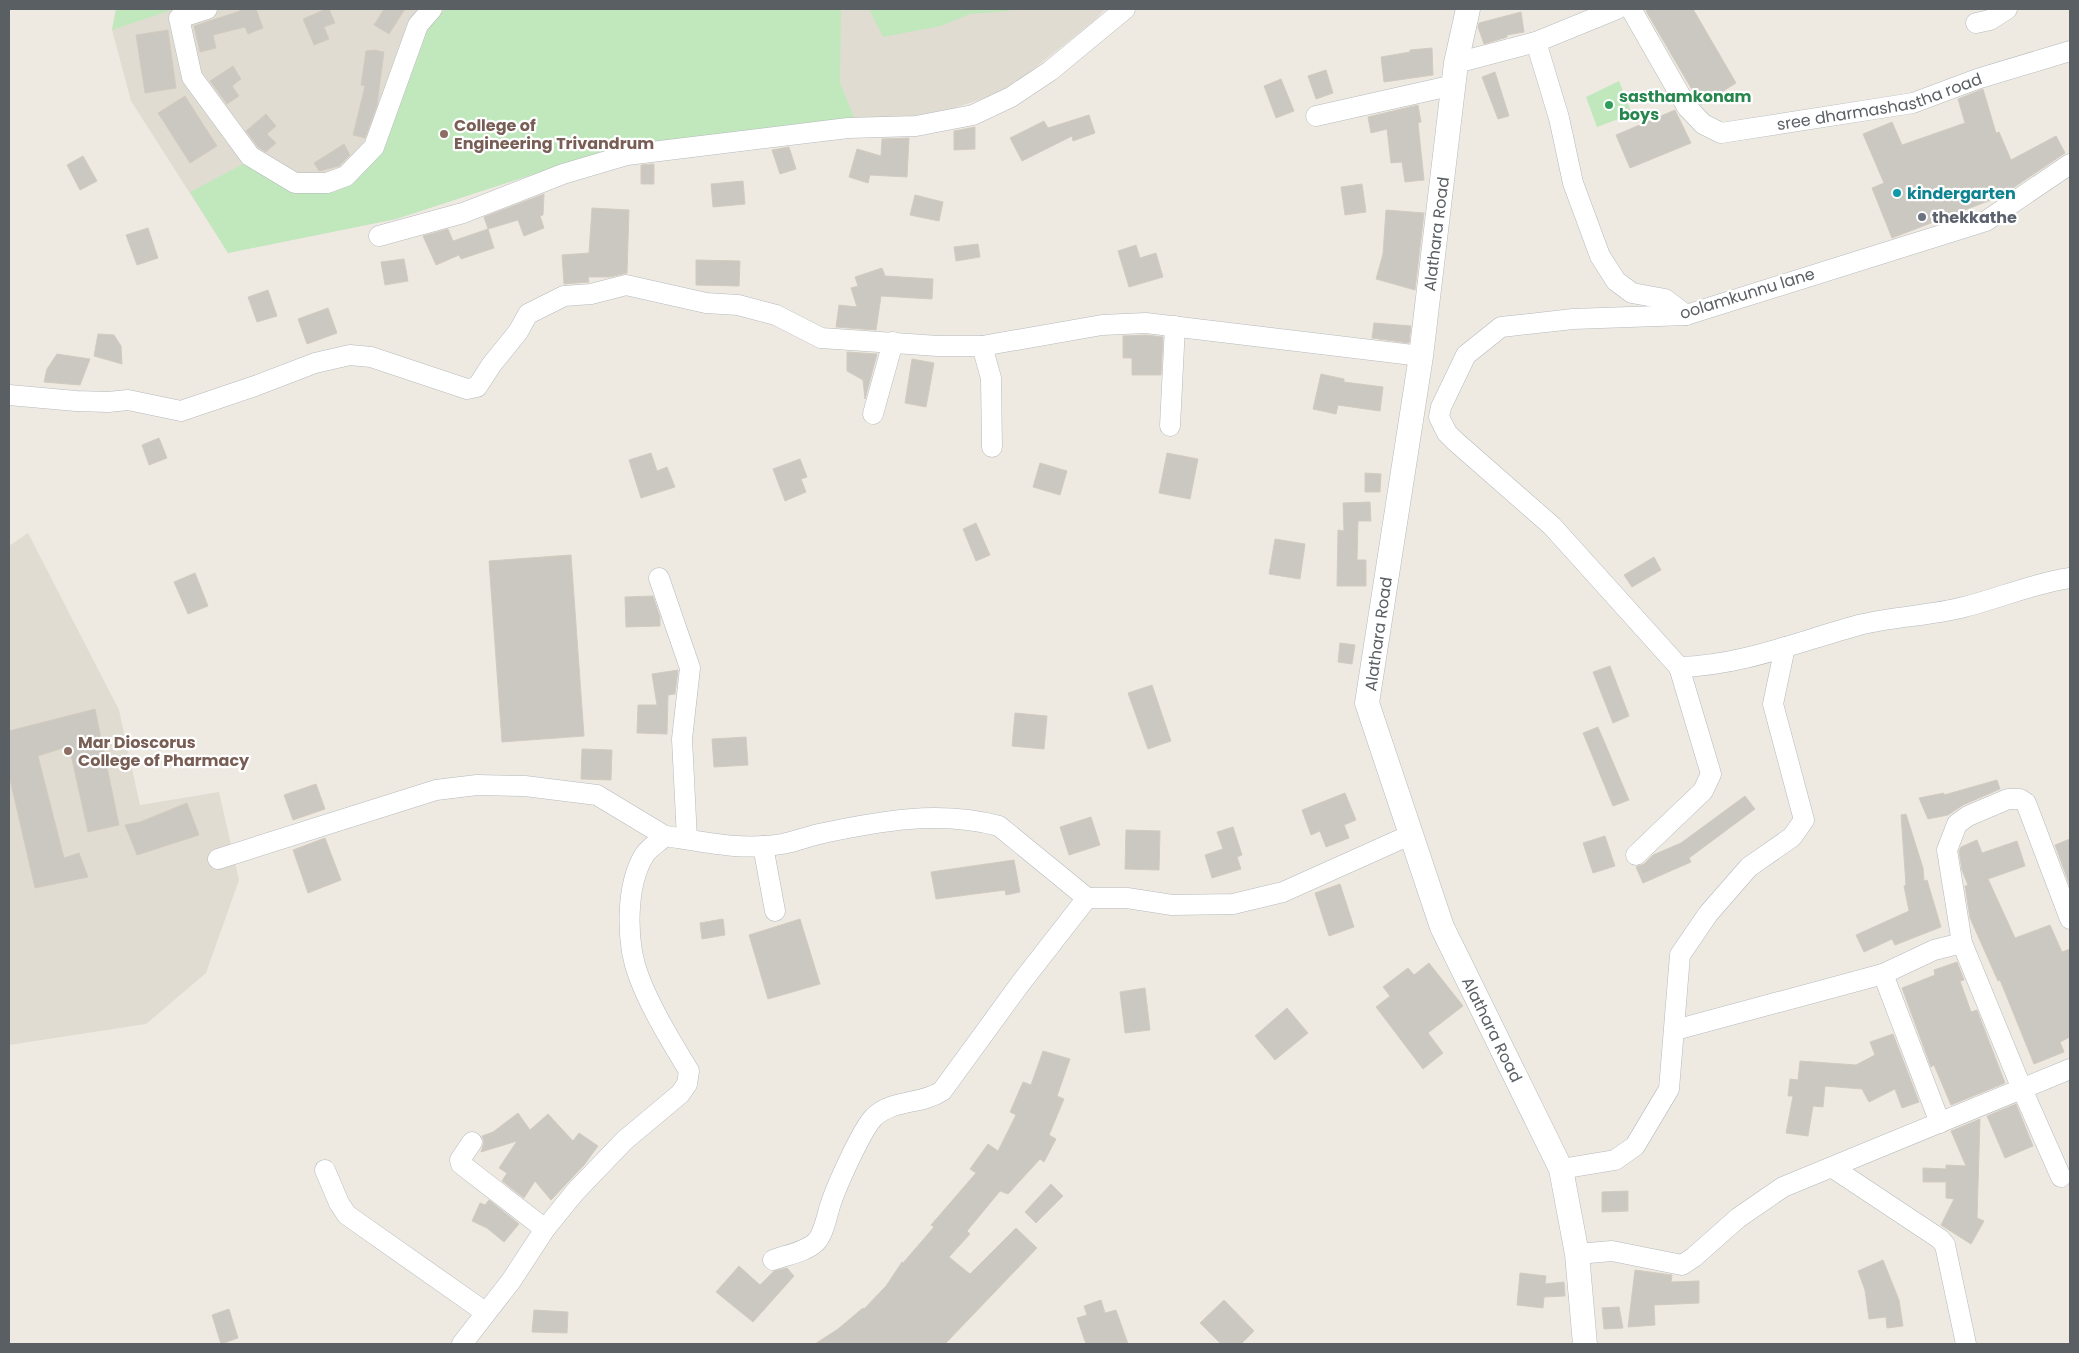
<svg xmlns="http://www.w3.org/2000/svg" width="2079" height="1353" font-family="Poppins,sans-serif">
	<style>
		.education { fill: #e1dcd2 }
		.green { fill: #c0e8bc }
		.building { fill: #cbc7c1; stroke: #d3cbbf }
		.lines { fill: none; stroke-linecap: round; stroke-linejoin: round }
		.minor-casing { stroke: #b5b9bd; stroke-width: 21 }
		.tertiary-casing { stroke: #b5b9bd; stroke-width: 25 }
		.minor { stroke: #fff; stroke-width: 20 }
		.tertiary { stroke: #fff; stroke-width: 24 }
		.leisure-dot { fill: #2e9e5b; stroke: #fff; stroke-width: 2 }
		.education-dot { fill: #8d6e63; stroke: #fff; stroke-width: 2 }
		.culture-dot { fill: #0f9aa8; stroke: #fff; stroke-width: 2 }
		.worship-dot { fill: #6b7280; stroke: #fff; stroke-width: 2 }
		.labels { text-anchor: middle; stroke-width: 4.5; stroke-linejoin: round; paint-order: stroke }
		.leisure-label { font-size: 16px; font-weight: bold; fill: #27864d; stroke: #fff; text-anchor: start }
		.street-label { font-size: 16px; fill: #5a5f64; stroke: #fff }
		.education-label { font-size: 16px; font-weight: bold; fill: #785e54; stroke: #fff; text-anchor: start }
		.culture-label { font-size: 16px; font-weight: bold; fill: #0d838f; stroke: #fff; text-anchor: start }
		.worship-label { font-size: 16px; font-weight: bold; fill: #5b616d; stroke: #fff; text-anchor: start }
	</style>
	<rect width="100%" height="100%" fill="#eeeae2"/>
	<g class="education">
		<path d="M116,9h989l-10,11 -89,71 -67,22 -322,34 -221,72 -168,34 -97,-152 -19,-71z"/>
		<path d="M28,533l91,177 21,95 79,-13 20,88 -33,93 -60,51 -137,21v-499z"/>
	</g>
	<g class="green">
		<path d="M116,9h58l-62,21z"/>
		<path d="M445,9h396l-1,74 16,39 -239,25 -221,72 -168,34 -38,-61 55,-29 52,30 38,-1 48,-40 45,-123z"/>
		<path d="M869,9h145l-5,2 -39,3 -29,12 -58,11z"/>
		<path d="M1619,81l13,33 -35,13 -11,-30z"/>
	</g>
	<g class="building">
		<path d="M239,9h17l7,19 -15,6 -3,-7 -32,8 3,13 -16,4 -6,-26 46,-15z"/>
		<path d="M326,9h3l6,14 -11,4 5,12 -15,6 -11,-26z"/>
		<path d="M384,9h21l-16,25 -15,-9z"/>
		<path d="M1649,9h44l43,74 -35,22 -55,-94z"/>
		<path d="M1521,12l3,20 -17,3v2l-23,7 -6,-17 1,-4z"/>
		<path d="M168,30l8,58 -31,5 -9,-58z"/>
		<path d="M1432,48l1,27 -49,7 -3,-25 29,-5v-2z"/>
		<path d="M374,50l10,2 -7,53 -12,33 -12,-3 12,-49 -4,-1 5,-34z"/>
		<path d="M233,66l8,13 -9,7 7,10 -12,8 -17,-23z"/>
		<path d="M1326,70l7,23 -17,6 -8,-23z"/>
		<path d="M1495,72l14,44 -11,3 -16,-42z"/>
		<path d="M1281,79l13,32 -18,7 -12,-32z"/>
		<path d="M1983,89l13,44 3,-1 12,28 45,-24 9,17 -64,43 -109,42 -20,-50 12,-5 -21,-49 29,-12 10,23 63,-22 -7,-24z"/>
		<path d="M185,96l32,50 -27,17 -32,-50z"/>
		<path d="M1418,105l3,17 -3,1 6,57 -19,2 -3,-20 -11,1 -4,-34 -16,4 -3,-16z"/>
		<path d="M1675,110l16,33 -61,25 -14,-33z"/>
		<path d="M266,114l10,12 -9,8 9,9 -10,9 -8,-5 -12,-16z"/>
		<path d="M1089,115l6,18 -22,8 -1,-5 -50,25 -12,-23 34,-17 4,7z"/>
		<path d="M975,127v22l-21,1v-19z"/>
		<path d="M909,138l-2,39 -37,-2 -2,8 -19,-6 8,-28 24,7 1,-17z"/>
		<path d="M344,144l6,11 -11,11 -20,5 -5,-8z"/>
		<path d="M789,147l7,22 -16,5 -8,-24z"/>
		<path d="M83,156l14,25 -17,9 -13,-25z"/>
		<path d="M654,164v20h-13v-19z"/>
		<path d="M743,181l2,23 -32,3 -2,-23z"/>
		<path d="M1362,184l4,28 -21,3 -4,-28z"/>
		<path d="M544,194l-1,21 -3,1 4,12 -20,8 -6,-16 -30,9 -4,-12z"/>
		<path d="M915,195l28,7 -4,19 -29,-6z"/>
		<path d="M592,208l37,2 -2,63 -17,4h-22l1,5 -25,2 -2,-29 27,-2z"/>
		<path d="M1386,210l38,3 -9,77 -39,-11 7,-25z"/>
		<path d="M148,228l10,30 -21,7 -11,-30z"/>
		<path d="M448,229l5,12 35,-12 6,19 -33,11 -2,-4 -23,10 -13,-29z"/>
		<path d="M978,244l2,13 -24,4 -2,-14z"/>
		<path d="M1136,245l4,13 16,-5 7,24 -34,10 -11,-36z"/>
		<path d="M404,259l4,22 -23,4 -4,-23z"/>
		<path d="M696,260l44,1 -1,25 -43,-1z"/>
		<path d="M882,268l3,8 48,3 -1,20 -51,-3 -5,34 -40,-3 3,-22 18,2 -6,-19 7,-2 -3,-9z"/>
		<path d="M268,290l9,26 -20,6 -9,-25z"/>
		<path d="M328,308l9,25 -30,11 -9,-25z"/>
		<path d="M1374,323l37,3 -2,17 -37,-5z"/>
		<path d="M98,334l16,1 7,11 1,18 -28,-8z"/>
		<path d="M1146,335l17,2 -2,38h-29v-17h-9v-22z"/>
		<path d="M847,352l30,2 -12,45 -2,-19 -16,-9z"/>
		<path d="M57,354l33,5 -10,26 -36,-3 3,-13z"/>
		<path d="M912,359l22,4 -8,44 -21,-4z"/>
		<path d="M1321,374l23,5v3l39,5 -3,24 -42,-6 -2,9 -23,-5z"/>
		<path d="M159,438l8,20 -18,7 -7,-20z"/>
		<path d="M651,453l6,18 10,-4 8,20 -34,11 -12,-38z"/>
		<path d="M1167,453l31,6 -8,40 -31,-6z"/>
		<path d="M800,459l7,18 -6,2 5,13 -21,9 -12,-32z"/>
		<path d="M1040,463l27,8 -7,24 -27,-8z"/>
		<path d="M1365,473l16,1 -1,18h-15z"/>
		<path d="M1370,502l1,19h-13l-1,39h9v26h-29l1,-56 6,1 -1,-28z"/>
		<path d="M976,523l14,32 -14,6 -13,-32z"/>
		<path d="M1275,539l30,5 -5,35 -31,-5z"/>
		<path d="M571,555l13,181 -82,6 -13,-181z"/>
		<path d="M1654,557l7,13 -29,17 -8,-12z"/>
		<path d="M195,573l13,33 -20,8 -14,-32z"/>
		<path d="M653,596l7,21v9l-34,1 -1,-30z"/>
		<path d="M1340,643l15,2 -3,19 -14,-2z"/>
		<path d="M1610,666l19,50 -16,7 -20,-51z"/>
		<path d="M678,670l-3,24 -7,1 -1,39 -30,-1 1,-28h19l-5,-31z"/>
		<path d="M1152,685l19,56 -23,8 -20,-56z"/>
		<path d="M95,709l24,116 -31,7 -19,-86 -31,10 26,102 15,-5 9,24 -53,11 -26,-113v-44z"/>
		<path d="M1015,713l32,3 -3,33 -32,-3z"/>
		<path d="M1598,727l31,73 -16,6 -30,-73z"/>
		<path d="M746,737l2,28 -34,2 -2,-28z"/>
		<path d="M582,749l30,1 -1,30 -30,-1z"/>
		<path d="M1997,780l3,9 -37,16 -15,10 -20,4 -9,-21 25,-5v2z"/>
		<path d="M316,784l9,25 -32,11 -9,-25z"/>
		<path d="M1345,793l11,27 -12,5 5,13 -23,9 -6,-16 -9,4 -9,-25z"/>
		<path d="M1745,796l10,13 -66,49 2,4 -48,21 -7,-16 8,-3 9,-9 28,-12z"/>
		<path d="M187,803l12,32 -62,20 -12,-30 15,-3z"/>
		<path d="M1906,814l17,54 1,13 3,-1 14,47 -46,18 -3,-6 -28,13 -8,-17 53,-24 -5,-25 2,-1 -5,-70z"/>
		<path d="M1091,817l9,28 -31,10 -9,-28z"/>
		<path d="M1233,827l9,28 -5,2 4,12 -29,9 -7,-23 18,-6 -6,-17z"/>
		<path d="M1126,830l34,1 -1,39 -34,-1z"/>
		<path d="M1605,836l10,30 -22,7 -10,-30z"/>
		<path d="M325,838l16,42 -33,13 -15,-43z"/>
		<path d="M2070,839v47l-15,-41z"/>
		<path d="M1977,840l5,13 35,-12 8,25 -37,13 27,59 35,-13 12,27 8,-3v88l-10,5 4,10 -30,12 -34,-84 -2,1 -28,-63 -5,-32 3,-1 -6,-15 -3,-19 2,-4z"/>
		<path d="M1014,860l6,32 -14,3 -1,-5 -69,9 -5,-27z"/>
		<path d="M1340,884l14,43 -25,9 -14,-43z"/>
		<path d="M723,919l2,16 -23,4 -2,-16z"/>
		<path d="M800,919l20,65 -52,15 -19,-64z"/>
		<path d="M1957,962l7,18 -4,1 11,31 6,-2 28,73 -54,22 -17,-40 -3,2 -29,-79 33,-13 -1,-5z"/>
		<path d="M1429,963l34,43 -35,27 15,20 -20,16 -47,-62 14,-11 -7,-9 25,-19 6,7z"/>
		<path d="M1145,988l5,42 -25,3 -5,-41z"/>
		<path d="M1287,1008l21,25 -33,27 -20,-24z"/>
		<path d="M1893,1034l26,68 -17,6 -7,-19 -26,13 -7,-13 -37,-3 -2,21 -10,-1 -5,30 -22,-3 7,-37h-5l2,-17 8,1 2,-19 56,4 19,-10 -5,-13z"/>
		<path d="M1043,1051l27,8 -13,37 7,3 -15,36 7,4 -12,23 -4,-3 -32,35 -8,-3 -33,40 3,3 -21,23 21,17 46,-46 21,20 -92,96h-130l23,-15 25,-21 1,1 22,-23 16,-24 1,1 31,-36 -3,-2 45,-52 -6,-4 18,-25 10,7 18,-36 -6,-3 13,-30 8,3z"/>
		<path d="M2016,1104l17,42 -28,12 -18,-42z"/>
		<path d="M518,1113l12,17 18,-16 25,27 6,-8 19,13 -14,19 -33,35 -16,-19 -11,17 -22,-17 5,-8 -8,-5 18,-27 -36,11 3,-10 -2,-6 11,-4z"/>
		<path d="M1980,1119l-3,99 7,3 -13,23 -30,-19 13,-26 -8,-1v-16h-23v-14l23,1v-4l20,1 -15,-35z"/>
		<path d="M1051,1184l12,12 -27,27 -11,-11z"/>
		<path d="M1628,1191v20l-26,1v-20z"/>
		<path d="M489,1200l30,24 -15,18 -17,-14 -15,-7 8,-18 5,2z"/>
		<path d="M1883,1260l16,40 4,26 -16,2 -1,-11 -17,2 -4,-29 -7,-19z"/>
		<path d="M739,1266l21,19 14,-14 13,-3 7,8 -41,46 -37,-30z"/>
		<path d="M1635,1270l37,5 -1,7 28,-1v22l-45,2 1,20 -27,2z"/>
		<path d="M1520,1273l26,3 -1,8 19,-2 1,14 -21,1 -1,11 -26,-3z"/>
		<path d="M1101,1300l4,13 11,-3 12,34h-42l-9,-26 10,-3 -3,-9z"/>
		<path d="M1224,1300l30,31 -13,13h-20l-21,-21z"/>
		<path d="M1619,1307l4,21 -19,1 -2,-21z"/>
		<path d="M229,1309l9,29 -17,6 -9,-29z"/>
		<path d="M534,1310l34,2 -1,21 -35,-1z"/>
	</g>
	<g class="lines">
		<g class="minor-casing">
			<g id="minor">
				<path d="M207,9l-28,9 13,59 58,79 45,27h32l19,-7 28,-29 44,-122 14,-16"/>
				<path id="s1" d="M1631,9l56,98 16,17 18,9 192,-30 64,-24 93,-28"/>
				<path d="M1976,23l14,-3 17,-11"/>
				<path d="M1536,42l23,76 14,65 27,73 16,25 16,12 33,6 21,16"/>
				<path d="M1456,63l80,-21 81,-33"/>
				<path d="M1316,116l138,-31"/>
				<path d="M2070,164l-84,57 -300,94 -113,4 -72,8 -35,28 -25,52 -2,10 8,16 8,8 97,85 127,141c62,-1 121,-26 180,-42 35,-9 71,-9 105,-18 36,-9 70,-24 106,-29"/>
				<path d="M379,236l84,-23 100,-39 64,-19 221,-27 68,-2 57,-11 38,-18 39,-26 75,-62"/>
				<path d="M982,346l9,32 1,69"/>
				<path d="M9,395l67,6 32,1 20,-2 53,11 74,-25 60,-23 35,-8 21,2 96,32 10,-2 15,-23 26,-32 10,-18 36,-18 27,-2 35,-9 80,18 32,2 38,10 45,23 117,8h44l120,-21 44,-2 275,33"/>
				<path d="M873,414l20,-72"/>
				<path d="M1170,426l5,-100"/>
				<path d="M659,578l31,90 -8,71 5,100"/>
				<path d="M763,846l12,65"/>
				<path d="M1636,855l67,-64 8,-17 -32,-107"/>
				<path d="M218,859l218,-69 41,-5 48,1 72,9 68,41"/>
				<path d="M1675,1030l208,-56"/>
				<path d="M1940,1123l-57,-149 51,-24 28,-7"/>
				<path d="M472,1142l-12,18 1,4 84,65"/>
				<path d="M1833,1168l107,71 5,6 21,99"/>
				<path d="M1561,1169l54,-9 20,-14 34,-57 11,-134 28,-41 41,-47 43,-30 12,-17 -31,-116 12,-57"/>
				<path d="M325,1170l14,33 8,12 138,97"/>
				<path d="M2061,1177l-39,-88 -60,-146 -15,-93 10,-26 11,-8 40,-17h12l6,4 44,116"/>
				<path d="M1577,1254l35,-3 70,14 12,-8 44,-39 45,-31 287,-118"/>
				<path d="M773,1260c13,-5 33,-8 43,-18 8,-8 11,-28 15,-39 6,-18 31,-74 43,-86 19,-18 47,-12 68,-26l78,-107 67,-86"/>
				<path d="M462,1344l49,-63 34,-52 30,-37 50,-52 55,-46 7,-10 2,-13c-18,-30 -38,-62 -50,-94 -13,-33 -14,-92 6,-123 5,-7 14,-12 20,-18 38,6 78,15 117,8 12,-2 24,-7 37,-10 60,-13 120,-24 180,-8l88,72h40l45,7 61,-1 50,-12 127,-57"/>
			</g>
		</g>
		<g class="tertiary-casing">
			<g id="tertiary">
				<path id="s2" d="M1468,9l-12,54 -35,293 -54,347 75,224 119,242 16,85 8,90"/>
			</g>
		</g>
		<use href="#minor" class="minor"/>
		<use href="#tertiary" class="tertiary"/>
	</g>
	<circle class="leisure-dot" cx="1609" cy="105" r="5"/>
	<g class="education-dot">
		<circle cx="444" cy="134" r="5"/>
		<circle cx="68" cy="751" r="5"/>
	</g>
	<circle class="culture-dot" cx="1897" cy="193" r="5"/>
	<circle class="worship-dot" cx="1922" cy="217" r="5"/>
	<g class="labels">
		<g class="leisure-label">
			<text x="1619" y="102">sasthamkonam<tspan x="1619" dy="18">boys</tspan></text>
		</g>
		<g class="street-label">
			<text dy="6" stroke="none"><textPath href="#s1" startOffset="318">sree dharmashastha road</textPath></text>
			<text transform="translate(1436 234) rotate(-83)" y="6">Alathara Road</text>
			<text transform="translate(1747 293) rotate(-17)" y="6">oolamkunnu lane</text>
			<text transform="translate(1378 634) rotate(-82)" y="6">Alathara Road</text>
			<text dy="6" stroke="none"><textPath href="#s2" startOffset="1052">Alathara Road</textPath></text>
		</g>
		<g class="education-label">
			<text x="454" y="131">College of<tspan x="454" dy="18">Engineering Trivandrum</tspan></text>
			<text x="78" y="748">Mar Dioscorus<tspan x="78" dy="18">College of Pharmacy</tspan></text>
		</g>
		<g class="culture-label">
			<text x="1907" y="199">kindergarten</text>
		</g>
		<g class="worship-label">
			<text x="1932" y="223">thekkathe</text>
		</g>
	</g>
	<rect width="2079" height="1353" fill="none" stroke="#5a5f64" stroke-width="20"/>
</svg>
